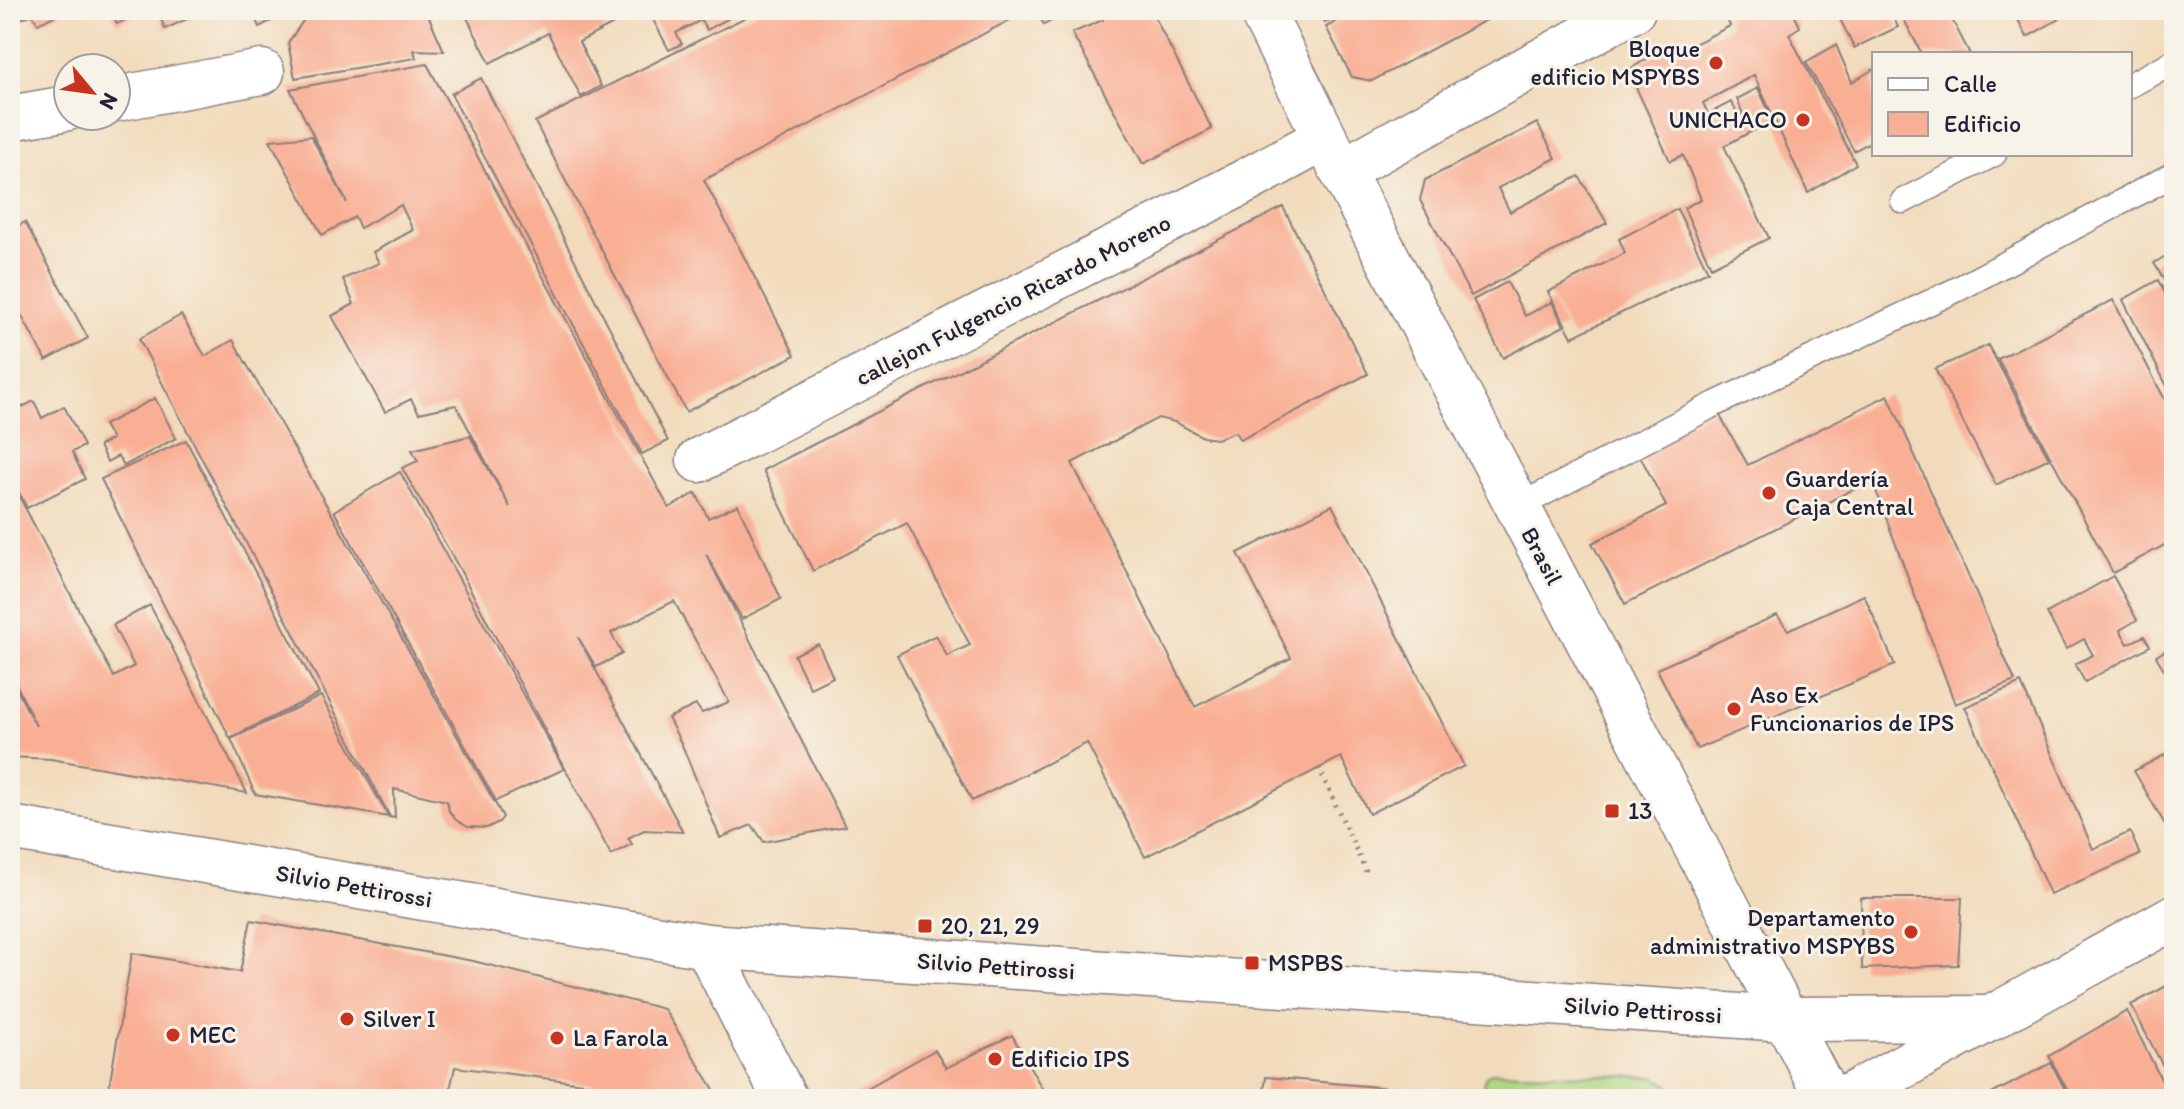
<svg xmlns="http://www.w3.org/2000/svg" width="2184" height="1109" font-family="Itim,sans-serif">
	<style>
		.green { fill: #afd680; stroke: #687c5e; stroke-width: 2 }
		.building { fill: #f9af94 }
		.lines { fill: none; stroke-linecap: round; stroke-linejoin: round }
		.lane-casing { stroke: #8a7e7c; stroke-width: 27 }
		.street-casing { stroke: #8a7e7c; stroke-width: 47 }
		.secondary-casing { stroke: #8a7e7c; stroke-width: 47 }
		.primary-casing { stroke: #8a7e7c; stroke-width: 47 }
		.path { stroke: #8a7e7c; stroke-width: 5; stroke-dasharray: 2 6; stroke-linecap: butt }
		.lane { stroke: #fff; stroke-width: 24 }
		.street { stroke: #fff; stroke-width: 44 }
		.secondary { stroke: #fff; stroke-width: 44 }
		.primary { stroke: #fff; stroke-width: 44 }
		.poi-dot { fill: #c8321e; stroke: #f7f3e8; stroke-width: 3 }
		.labels { text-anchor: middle; stroke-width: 6; stroke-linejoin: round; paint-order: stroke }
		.poi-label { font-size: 24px; fill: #22223b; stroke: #f7f3e8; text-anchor: start }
		.street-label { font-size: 24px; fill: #22223b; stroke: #f7f3e8 }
	</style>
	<rect width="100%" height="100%" fill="#f7f3e8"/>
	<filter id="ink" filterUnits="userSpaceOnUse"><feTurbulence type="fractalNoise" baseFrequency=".0125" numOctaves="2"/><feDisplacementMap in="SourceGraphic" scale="16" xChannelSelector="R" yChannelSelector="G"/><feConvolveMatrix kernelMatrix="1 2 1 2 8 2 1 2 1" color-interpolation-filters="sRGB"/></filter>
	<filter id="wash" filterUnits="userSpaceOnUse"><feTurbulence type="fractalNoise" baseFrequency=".006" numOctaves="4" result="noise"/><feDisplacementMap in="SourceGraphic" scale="32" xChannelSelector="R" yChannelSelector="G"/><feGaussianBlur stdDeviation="1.8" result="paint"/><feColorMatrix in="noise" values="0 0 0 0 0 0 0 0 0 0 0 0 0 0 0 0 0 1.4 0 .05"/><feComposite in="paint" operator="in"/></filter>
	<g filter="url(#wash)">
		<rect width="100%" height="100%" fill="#f2dbbc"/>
		<path class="green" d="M1493,1072l160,5c11,4 20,9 23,22h-184l-9,-15 3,-8z"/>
		<g id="blocks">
			<g class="building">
				<path d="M15,10h51l-28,14 -6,-10 -13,6z"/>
				<path d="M110,10h37l-30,14z"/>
				<path d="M157,10h50l-42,19z"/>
				<path d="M251,10h42l-34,17z"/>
				<path d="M336,10h90l18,41 -30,-1 2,8 -121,20 -7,-35 19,-28z"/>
				<path d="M463,10h177l-61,32 22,44 -20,11 -33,-64 -58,30z"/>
				<path d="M648,10h77l4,8 -22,12 -6,-10 -25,13 6,11 -13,6z"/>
				<path d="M760,10h269l-325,170 91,175 -109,57 -151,-290z"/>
				<path d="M1036,10h36l-28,15z"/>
				<path d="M1099,10h52l61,119 -69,35 -71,-131 31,-13z"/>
				<path d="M1318,10h31l-24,13z"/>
				<path d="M1358,10h147l-133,71 -20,-4 -26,-50z"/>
				<path d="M1743,10h49l8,17 -11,7 67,130 -48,29 -54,-118 -51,28 5,11 23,-12 8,14 4,-2 -6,-15 21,-11 15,32 -49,26 45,92 -58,29 -27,-59 17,-9 -18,-44 -13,6 -42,-91 47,-27 4,9 51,-26 -3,-8z"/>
				<path d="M1847,10h43l8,17 -44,21 -16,-33z"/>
				<path d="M1899,10h48l23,44h-48z"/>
				<path d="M2013,10h50l3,5 -39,22z"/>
				<path d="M1836,45l16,37 22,-13v71l-20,11 -48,-89z"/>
				<path d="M427,64l242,444 27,-15 12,25 30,-13 43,94 -39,20 -36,-65 139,272 -81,16 -12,-17 -32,13 -38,-93 -14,-27 28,-13 6,8 27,-11 -55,-101 -63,32 11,21 -26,13 -18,-30 105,195 -39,-2 -16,8 4,6 -21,11 -152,-287 -57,-100 16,-7 -6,-11 58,-14 40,71 -54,-102 -37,8 -8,-14 -26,13 -53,-96 22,-12 -11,-25 36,-16 -6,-11 40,-22 -12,-25 -41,23 -5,-11 -33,18 -52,-95 41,-4 36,67 -57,-114z"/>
				<path d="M481,78l187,363 -26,13 -191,-360z"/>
				<path d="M1537,123l19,35 -58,30 12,24 69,-36 28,47 -136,73 -51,-96 5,-20z"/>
				<path d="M1283,207l85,167 -128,66 -5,-8 -19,7 -13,-2 -28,-15 -17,-4 -86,45 123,244 96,-49 -53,-105 94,-48 132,261 -95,48 -28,-57 -196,100 -58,-114 -115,58 -75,-146 39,-20 11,21 23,-11 -63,-122 -94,48 -50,-101z"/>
				<path d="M1677,209l31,62 -136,66 -24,-45 77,-39 -6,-14z"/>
				<path d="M25,222l63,116 -42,23 -36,-67v-64z"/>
				<path d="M2174,251v46l-20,-34z"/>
				<path d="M2158,280l16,30v90l-51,-100z"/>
				<path d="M1507,282l18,34 27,-14 12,24 -61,32 -30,-58z"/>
				<path d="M2113,300l61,117v123l-61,33 -115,-214z"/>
				<path d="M181,315l24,41 28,-16 270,477 -4,5 -12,6 -19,-1 -12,-7 -7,-9 -2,-10 -53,-12 1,29 -5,-1 -251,-478z"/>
				<path d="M1988,345l61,113 -53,27 -61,-116z"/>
				<path d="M1888,395l127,286 -60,23 -83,-224 -247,124 -33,-61 74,-37 -29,-56 79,-41 32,56z"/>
				<path d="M155,398l21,40 -52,28 -6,-10 -11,6 -8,-16 13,-7 -8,-14z"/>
				<path d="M34,401l8,17 22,-12 20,40 -12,6 13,27 -58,29 -17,-33v-62z"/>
				<path d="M186,440l133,254 -89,44 -129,-259z"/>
				<path d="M400,472l164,297 -68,32 -162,-290z"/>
				<path d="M10,479l104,198 20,-11 -21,-41 37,-20 97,188 -196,-34 -41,-2v-80l26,49 -26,-55z"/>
				<path d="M2113,576l24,44 -17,10 8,14 16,-8 6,10 -65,36 -10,-18 18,-9 -9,-16 -18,10 -19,-36z"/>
				<path d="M1864,595l31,70 -198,84 -40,-80 120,-54 11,15z"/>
				<path d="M818,644l15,33 -23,11 -16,-33z"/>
				<path d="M2174,646v40l-18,-30z"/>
				<path d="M2021,683l72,166 37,-17 10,23 -90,39 -85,-187z"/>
				<path d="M321,696l67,120 1,1 -134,-23 -24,-55z"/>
				<path d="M2174,750v90l-40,-69z"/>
				<path d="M1861,898h101l-4,67 -96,4z"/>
				<path d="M251,920l222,41 191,48 56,90h-77l-5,-9 -183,-23 -7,32h-341l25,-146 108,19z"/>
				<path d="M2174,982v86l-8,4 -35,-67z"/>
				<path d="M2127,1011l44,88h-99l-23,-43z"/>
				<path d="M1012,1035l36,64h-191l-2,-4 80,-45 11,18z"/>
				<path d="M2051,1063l19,36h-88z"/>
				<path d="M1266,1077l122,11 -1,11h-124z"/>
			</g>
		</g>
	</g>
	<g filter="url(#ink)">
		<use href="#blocks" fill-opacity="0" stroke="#8a7e7c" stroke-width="2"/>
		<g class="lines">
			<g class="lane-casing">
				<g id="lane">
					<path d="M2130,85l44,-23"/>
					<path d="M1903,201l91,-47"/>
					<path d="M1517,507l198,-103 243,-115 216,-115"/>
				</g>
			</g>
			<g class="street-casing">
				<g id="street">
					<path d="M116,99l146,-27"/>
					<path d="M10,118l58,-10"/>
					<path d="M1342,171l291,-161"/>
					<path d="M699,460l545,-278 81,-44"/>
					<path d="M707,946l78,153"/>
				</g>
			</g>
			<g class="secondary-casing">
				<g id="secondary">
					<path d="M10,828l697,118 1078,73 207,-1"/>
					<path d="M1844,1099l330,-182"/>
				</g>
			</g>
			<g class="primary-casing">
				<path id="primary" d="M1261,10l81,161 486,928"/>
			</g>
			<path class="path" d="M1319,768l49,108"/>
			<use href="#lane" class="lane"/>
			<use href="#street" class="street"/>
			<use href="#secondary" class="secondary"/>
			<use href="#primary" class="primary"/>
		</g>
	</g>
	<g class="poi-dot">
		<circle cx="1716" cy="63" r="8"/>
		<circle cx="1803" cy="120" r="8"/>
		<circle cx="1769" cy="493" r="8"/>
		<circle cx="1734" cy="709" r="8"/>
		<rect x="1604" y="803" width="16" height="16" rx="4"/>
		<rect x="917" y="918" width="16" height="16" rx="4"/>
		<circle cx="1911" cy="932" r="8"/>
		<rect x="1244" y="955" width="16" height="16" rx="4"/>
		<circle cx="347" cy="1019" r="8"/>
		<circle cx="173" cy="1035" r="8"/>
		<circle cx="557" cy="1038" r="8"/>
		<circle cx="995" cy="1059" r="8"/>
	</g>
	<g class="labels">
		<g class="poi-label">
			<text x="1700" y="57" text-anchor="end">Bloque<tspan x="1700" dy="28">edificio MSPYBS</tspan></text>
			<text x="1787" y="128" text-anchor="end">UNICHACO</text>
			<text x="1785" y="487">Guardería<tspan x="1785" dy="28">Caja Central</tspan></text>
			<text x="1750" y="703">Aso Ex<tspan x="1750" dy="28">Funcionarios de IPS</tspan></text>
			<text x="1628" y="819">13</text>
			<text x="1895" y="926" text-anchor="end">Departamento<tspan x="1895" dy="28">administrativo MSPYBS</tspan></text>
			<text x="941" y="934">20, 21, 29</text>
			<text x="1268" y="971">MSPBS</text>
			<text x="363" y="1027">Silver I</text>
			<text x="189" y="1043">MEC</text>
			<text x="573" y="1046">La Farola</text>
			<text x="1011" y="1067">Edificio IPS</text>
		</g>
		<g class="street-label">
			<text transform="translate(1013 300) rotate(-27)" y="8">callejon Fulgencio Ricardo Moreno</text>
			<text transform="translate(1542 556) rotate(62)" y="8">Brasil</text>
			<text transform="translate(354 886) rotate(10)" y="8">Silvio Pettirossi</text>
			<text transform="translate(996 966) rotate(4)" y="8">Silvio Pettirossi</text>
			<text transform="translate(1643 1010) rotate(4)" y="8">Silvio Pettirossi</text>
		</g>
	</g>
	<rect width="2184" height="1109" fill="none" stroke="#f7f3e8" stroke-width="40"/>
	<rect x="1872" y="52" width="260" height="104" fill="#f7f3e8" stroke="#a29fa3" stroke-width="2"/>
	<rect x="1888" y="78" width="40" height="12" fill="#ffffff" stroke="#a29fa3" stroke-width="2"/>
	<text x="1944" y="92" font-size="24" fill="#22223b">Calle</text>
	<rect x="1888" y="112" width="40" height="24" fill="#f9af94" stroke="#a29fa3" stroke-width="2"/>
	<text x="1944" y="132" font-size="24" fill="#22223b">Edificio</text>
	<g transform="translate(92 92) rotate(119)"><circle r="38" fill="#f7f3e8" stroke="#a29fa3" stroke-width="2"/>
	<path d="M0-6L14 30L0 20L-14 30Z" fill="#c8321e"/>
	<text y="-12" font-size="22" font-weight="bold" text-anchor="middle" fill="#22223b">N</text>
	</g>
</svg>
